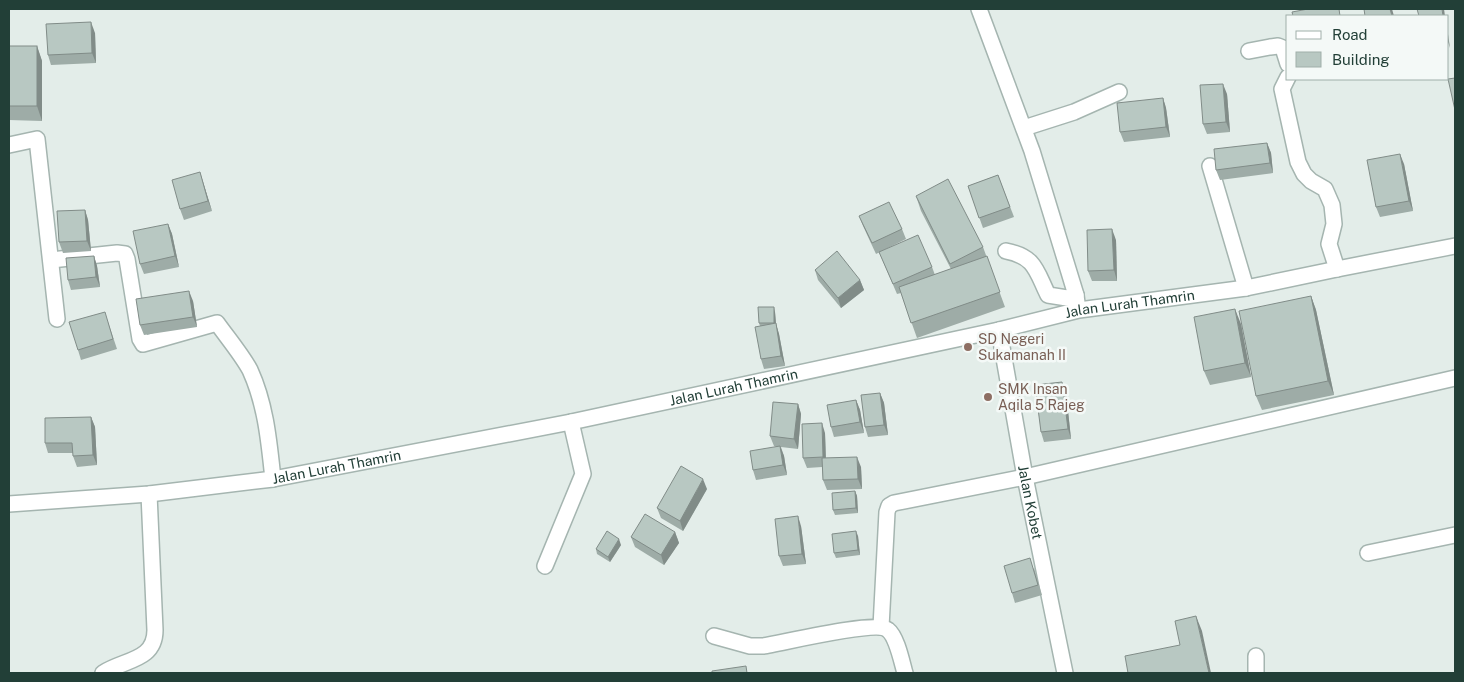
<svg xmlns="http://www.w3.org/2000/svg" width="1464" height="682" font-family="'Public Sans',sans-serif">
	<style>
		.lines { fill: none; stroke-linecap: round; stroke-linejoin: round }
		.minor-casing { stroke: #a5b5b0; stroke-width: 18 }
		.minor { stroke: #fff; stroke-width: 15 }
		.wall { fill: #9eaca7 }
		.shaded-wall { fill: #818c88 }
		.building { fill: #b8c8c2; stroke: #818c88 }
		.education-dot { fill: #8d6e63; stroke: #f4f9f7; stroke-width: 2 }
		.labels { text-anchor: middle; stroke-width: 5; stroke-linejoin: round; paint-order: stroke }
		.street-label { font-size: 14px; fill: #223f37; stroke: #f4f9f7 }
		.education-label { font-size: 14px; fill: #785e54; stroke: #f4f9f7; text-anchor: start }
	</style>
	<rect width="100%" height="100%" fill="#e3ede9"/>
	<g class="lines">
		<g class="minor-casing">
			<g id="minor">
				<path d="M979,9l53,142 44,144"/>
				<path d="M1249,51l21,-4 8,-1 5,2 5,16"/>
				<path d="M1288,77l-6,12 16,73 6,12 7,7 14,8 7,16 2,19 -5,20 8,25"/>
				<path d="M1024,128l50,-16 45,-20"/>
				<path d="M9,145l28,-6 20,180"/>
				<path d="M1210,166l36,122"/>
				<path d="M1006,251c30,6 30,20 42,44l19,3 9,-3 1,8"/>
				<path d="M51,260l66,-7 8,1 2,5 13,80 3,5 74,-21c10,14 25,32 33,47 16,35 19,72 23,109"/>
				<path id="s1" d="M999,330l26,147 40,196"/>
				<path id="s2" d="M9,504l140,-10 124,-15 298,-57 428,-92 80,-20 167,-22 91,-19 118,-23"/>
				<path d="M1368,553l87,-18"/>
				<path d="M545,566l38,-92 -12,-52"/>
				<path d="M881,627l6,-115 2,-6 5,-3 131,-26 430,-99"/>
				<path d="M714,636l36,10h13c20,-3 113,-26 125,-16 9,7 14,33 17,43"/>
				<path d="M1256,656v17"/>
				<path d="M103,673c22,-14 52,-12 52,-43l-6,-136"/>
			</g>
		</g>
		<use href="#minor" class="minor"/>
	</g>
	<g class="wall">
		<path d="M95,33l1,30 -45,2 -3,-10z"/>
		<path d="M9,46h28l5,15v60l-33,-1z"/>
		<path d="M1227,94l3,38 -23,2 -4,-10z"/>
		<path d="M1163,98l3,10 4,29 -46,5 -4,-10z"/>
		<path d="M1267,143l4,10 2,20 -53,7 -4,-10z"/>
		<path d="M1404,164l9,47 -33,6 -4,-10z"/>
		<path d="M200,172l12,39 -28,9 -4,-11z"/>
		<path d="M998,175l16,42 -31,11 -15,-42z"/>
		<path d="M916,196l67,51 22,60 -88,31 -16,-45 -4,1 -18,-42 53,15 3,8 16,-6 -30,-58z"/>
		<path d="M85,210l3,10 3,31 -28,2 -4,-11z"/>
		<path d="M859,216l43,13 4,10 -30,15 -13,-28z"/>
		<path d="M168,224l4,10 7,33 -35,7 -4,-10z"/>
		<path d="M1116,240l1,41h-25l-4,-10z"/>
		<path d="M94,256l3,10 3,21 -29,3 -3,-10z"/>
		<path d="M815,270l45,10 4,10 -23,18 -23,-28z"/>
		<path d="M1311,296l5,14 18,85 -72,15 -6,-14z"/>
		<path d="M193,301l4,26 -53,8 -4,-10z"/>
		<path d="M775,312l1,12 3,10 6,32 -21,3 -3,-10 -1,-33 -1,-3z"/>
		<path d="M108,322l9,27 -36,11 -3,-10z"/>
		<path d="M1241,324l10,53 -41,8 -6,-14z"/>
		<path d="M1066,392l5,47 -27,3 -3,-10z"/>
		<path d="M880,393l4,10 4,32 -20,2 -3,-10z"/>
		<path d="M856,400l4,10 4,23 -30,4 -3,-10z"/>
		<path d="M798,404l3,10 -3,35 -17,-2 3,9 3,19 -31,5 -3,-10 24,-23 -3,-1 -4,-10z"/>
		<path d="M91,417l4,10 2,38 -20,2 -4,-11v-3h-25l-3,-10z"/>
		<path d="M825,433l1,25 35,9 1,22 -35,1 -4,-10 -1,-13 -15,1 -4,-10z"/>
		<path d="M707,489l-24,42 -22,-13 -4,-10z"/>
		<path d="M855,491l2,5 1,17 -23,2 -2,-5z"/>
		<path d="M801,526l5,38 -23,2 -4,-10z"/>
		<path d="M675,532l4,11 -15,22 -29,-18 -4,-10z"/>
		<path d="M858,536l2,19 -24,3 -2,-5z"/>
		<path d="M621,545l-11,17 -13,-8 -1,-5z"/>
		<path d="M1034,568l8,27 -27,8 -3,-10z"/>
	</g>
	<g class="shaded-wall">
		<path d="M1390,9h2l2,7h-2z"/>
		<path d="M1442,9h2l1,7h-2z"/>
		<path d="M91,22l4,11 1,30 -4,-10z"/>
		<path d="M1448,34l2,14 -2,-6z"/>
		<path d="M37,46l5,15v60l-5,-15z"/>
		<path d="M1223,84l4,10 3,38 -4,-10z"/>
		<path d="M1163,98l3,10 4,29 -4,-10z"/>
		<path d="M1267,143l4,10 2,20 -3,-10z"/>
		<path d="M1400,154l4,10 9,47 -4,-10z"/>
		<path d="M200,172l3,10 9,29 -4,-10z"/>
		<path d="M85,210l3,10 3,31 -4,-10z"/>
		<path d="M168,224l4,10 7,33 -4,-11z"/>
		<path d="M1112,229l4,11 1,41 -3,-11z"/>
		<path d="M94,256l3,10 3,21 -4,-10z"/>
		<path d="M860,280l4,10 -23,18 -3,-10z"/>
		<path d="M189,291l4,10 4,26 -4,-10z"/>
		<path d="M1311,296l5,14 18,85 -6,-14z"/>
		<path d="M774,307l1,5 1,12 3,10 6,32 -4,-10 -5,-28 -2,-5z"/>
		<path d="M1235,309l6,15 10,53 -6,-14z"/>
		<path d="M1062,382l4,10 5,47 -3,-10z"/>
		<path d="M880,393l4,10 4,32 -4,-10z"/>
		<path d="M856,400l4,10 4,23 -4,-11z"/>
		<path d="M798,404l3,10 -3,35 -4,-10z"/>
		<path d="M91,417l4,10 2,38 -4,-10z"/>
		<path d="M822,423l3,10 1,34 -3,-10z"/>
		<path d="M780,446l4,10 3,19 -4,-10z"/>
		<path d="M857,457l4,10 1,22 -4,-10z"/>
		<path d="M703,479l4,10 -24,42 -3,-10z"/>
		<path d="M855,491l2,5 1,17 -2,-5z"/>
		<path d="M798,516l3,10 5,38 -4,-10z"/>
		<path d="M856,531l2,5 2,19 -2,-5z"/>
		<path d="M675,532l4,11 -15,22 -3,-10z"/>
		<path d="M619,539l2,6 -11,17 -2,-5z"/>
		<path d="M1196,616l6,15 9,42h-2z"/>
	</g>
	<g class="building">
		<path d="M1308,9h31l1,7h-47l-1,-4z"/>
		<path d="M1364,9h26l2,7h-27z"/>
		<path d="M1417,9h25l1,7h-24z"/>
		<path d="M91,22l1,31 -44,2 -2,-31z"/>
		<rect x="9" y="46" width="28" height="60"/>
		<path d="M1455,78v32l-7,-31z"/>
		<path d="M1223,84l3,38 -23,2 -3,-39z"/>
		<path d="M1163,98l3,29 -46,5 -3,-29z"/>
		<path d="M1267,143l3,20 -54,7 -2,-21z"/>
		<path d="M1400,154l9,47 -33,6 -9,-47z"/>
		<path d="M200,172l8,29 -28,8 -8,-29z"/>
		<path d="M998,175l12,32 -31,11 -11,-32z"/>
		<path d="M948,179l35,68 -33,17 -34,-68z"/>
		<path d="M889,202l13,27 -30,14 -13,-27z"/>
		<path d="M85,210l2,31 -28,1 -2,-31z"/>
		<path d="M168,224l7,32 -35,8 -7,-33z"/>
		<path d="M1112,229l2,41 -26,1 -1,-41z"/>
		<path d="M918,235l14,32 -39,17 -14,-32z"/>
		<path d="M837,251l23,29 -22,18 -23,-28z"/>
		<path d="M94,256l2,21 -28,3 -2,-22z"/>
		<path d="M987,256l13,36 -89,31 -12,-36z"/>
		<path d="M189,291l4,26 -53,8 -4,-26z"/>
		<path d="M1311,296l17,85 -72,15 -17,-85z"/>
		<path d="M758,307h16v16h-15z"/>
		<path d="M1235,309l10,54 -41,8 -10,-54z"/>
		<path d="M105,312l8,27 -35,11 -9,-28z"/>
		<path d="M776,323l5,33 -20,3 -6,-32z"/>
		<path d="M1062,382l6,47 -27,3 -6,-47z"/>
		<path d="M880,393l4,32 -19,2 -4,-32z"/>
		<path d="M856,400l4,22 -29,5 -4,-22z"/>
		<path d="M773,402l25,2 -4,35 -24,-3z"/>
		<path d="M91,417l2,38 -20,1 -1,-13h-27v-25z"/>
		<path d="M822,423l1,34 -20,1 -1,-34z"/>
		<path d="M780,446l3,19 -30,5 -3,-19z"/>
		<path d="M857,457l1,22 -35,1 -1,-22z"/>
		<path d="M681,466l22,13 -23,42 -23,-13z"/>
		<path d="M855,491l1,17 -23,2 -1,-17z"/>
		<path d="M645,514l30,18 -14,23 -30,-18z"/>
		<path d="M798,516l4,38 -23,2 -4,-37z"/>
		<path d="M607,531l12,8 -11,18 -12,-8z"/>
		<path d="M856,531l2,19 -24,3 -2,-19z"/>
		<path d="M1030,558l8,27 -26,8 -8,-27z"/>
		<path d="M1196,616l13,57h-81l-3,-17 55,-11 -5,-24z"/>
		<path d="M746,666l1,7h-35v-2z"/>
	</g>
	<g class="education-dot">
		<circle cx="968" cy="347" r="5"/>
		<circle cx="988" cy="397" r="5"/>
	</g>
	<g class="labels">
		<g class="street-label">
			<text dy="5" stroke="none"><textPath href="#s2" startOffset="1140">Jalan Lurah Thamrin</textPath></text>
			<text dy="5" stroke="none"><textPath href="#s2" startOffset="735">Jalan Lurah Thamrin</textPath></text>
			<text dy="5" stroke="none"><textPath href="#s2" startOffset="330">Jalan Lurah Thamrin</textPath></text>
			<text dy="5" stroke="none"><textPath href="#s1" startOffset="175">Jalan Kobet</textPath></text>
		</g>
		<g class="education-label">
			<text x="978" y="344">SD Negeri<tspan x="978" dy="16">Sukamanah II</tspan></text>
			<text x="998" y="394">SMK Insan<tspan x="998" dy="16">Aqila 5 Rajeg</tspan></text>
		</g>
	</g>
	<rect width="1464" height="682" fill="none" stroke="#223f37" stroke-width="20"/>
	<rect x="1286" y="15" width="162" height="65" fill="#f4f9f7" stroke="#a0afaa"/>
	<rect x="1296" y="31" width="25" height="8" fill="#ffffff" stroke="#a0afaa"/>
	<text x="1332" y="40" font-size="15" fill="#223f37">Road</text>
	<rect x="1296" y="52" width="25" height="15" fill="#b8c8c2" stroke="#a0afaa"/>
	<text x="1332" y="65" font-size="15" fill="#223f37">Building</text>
</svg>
